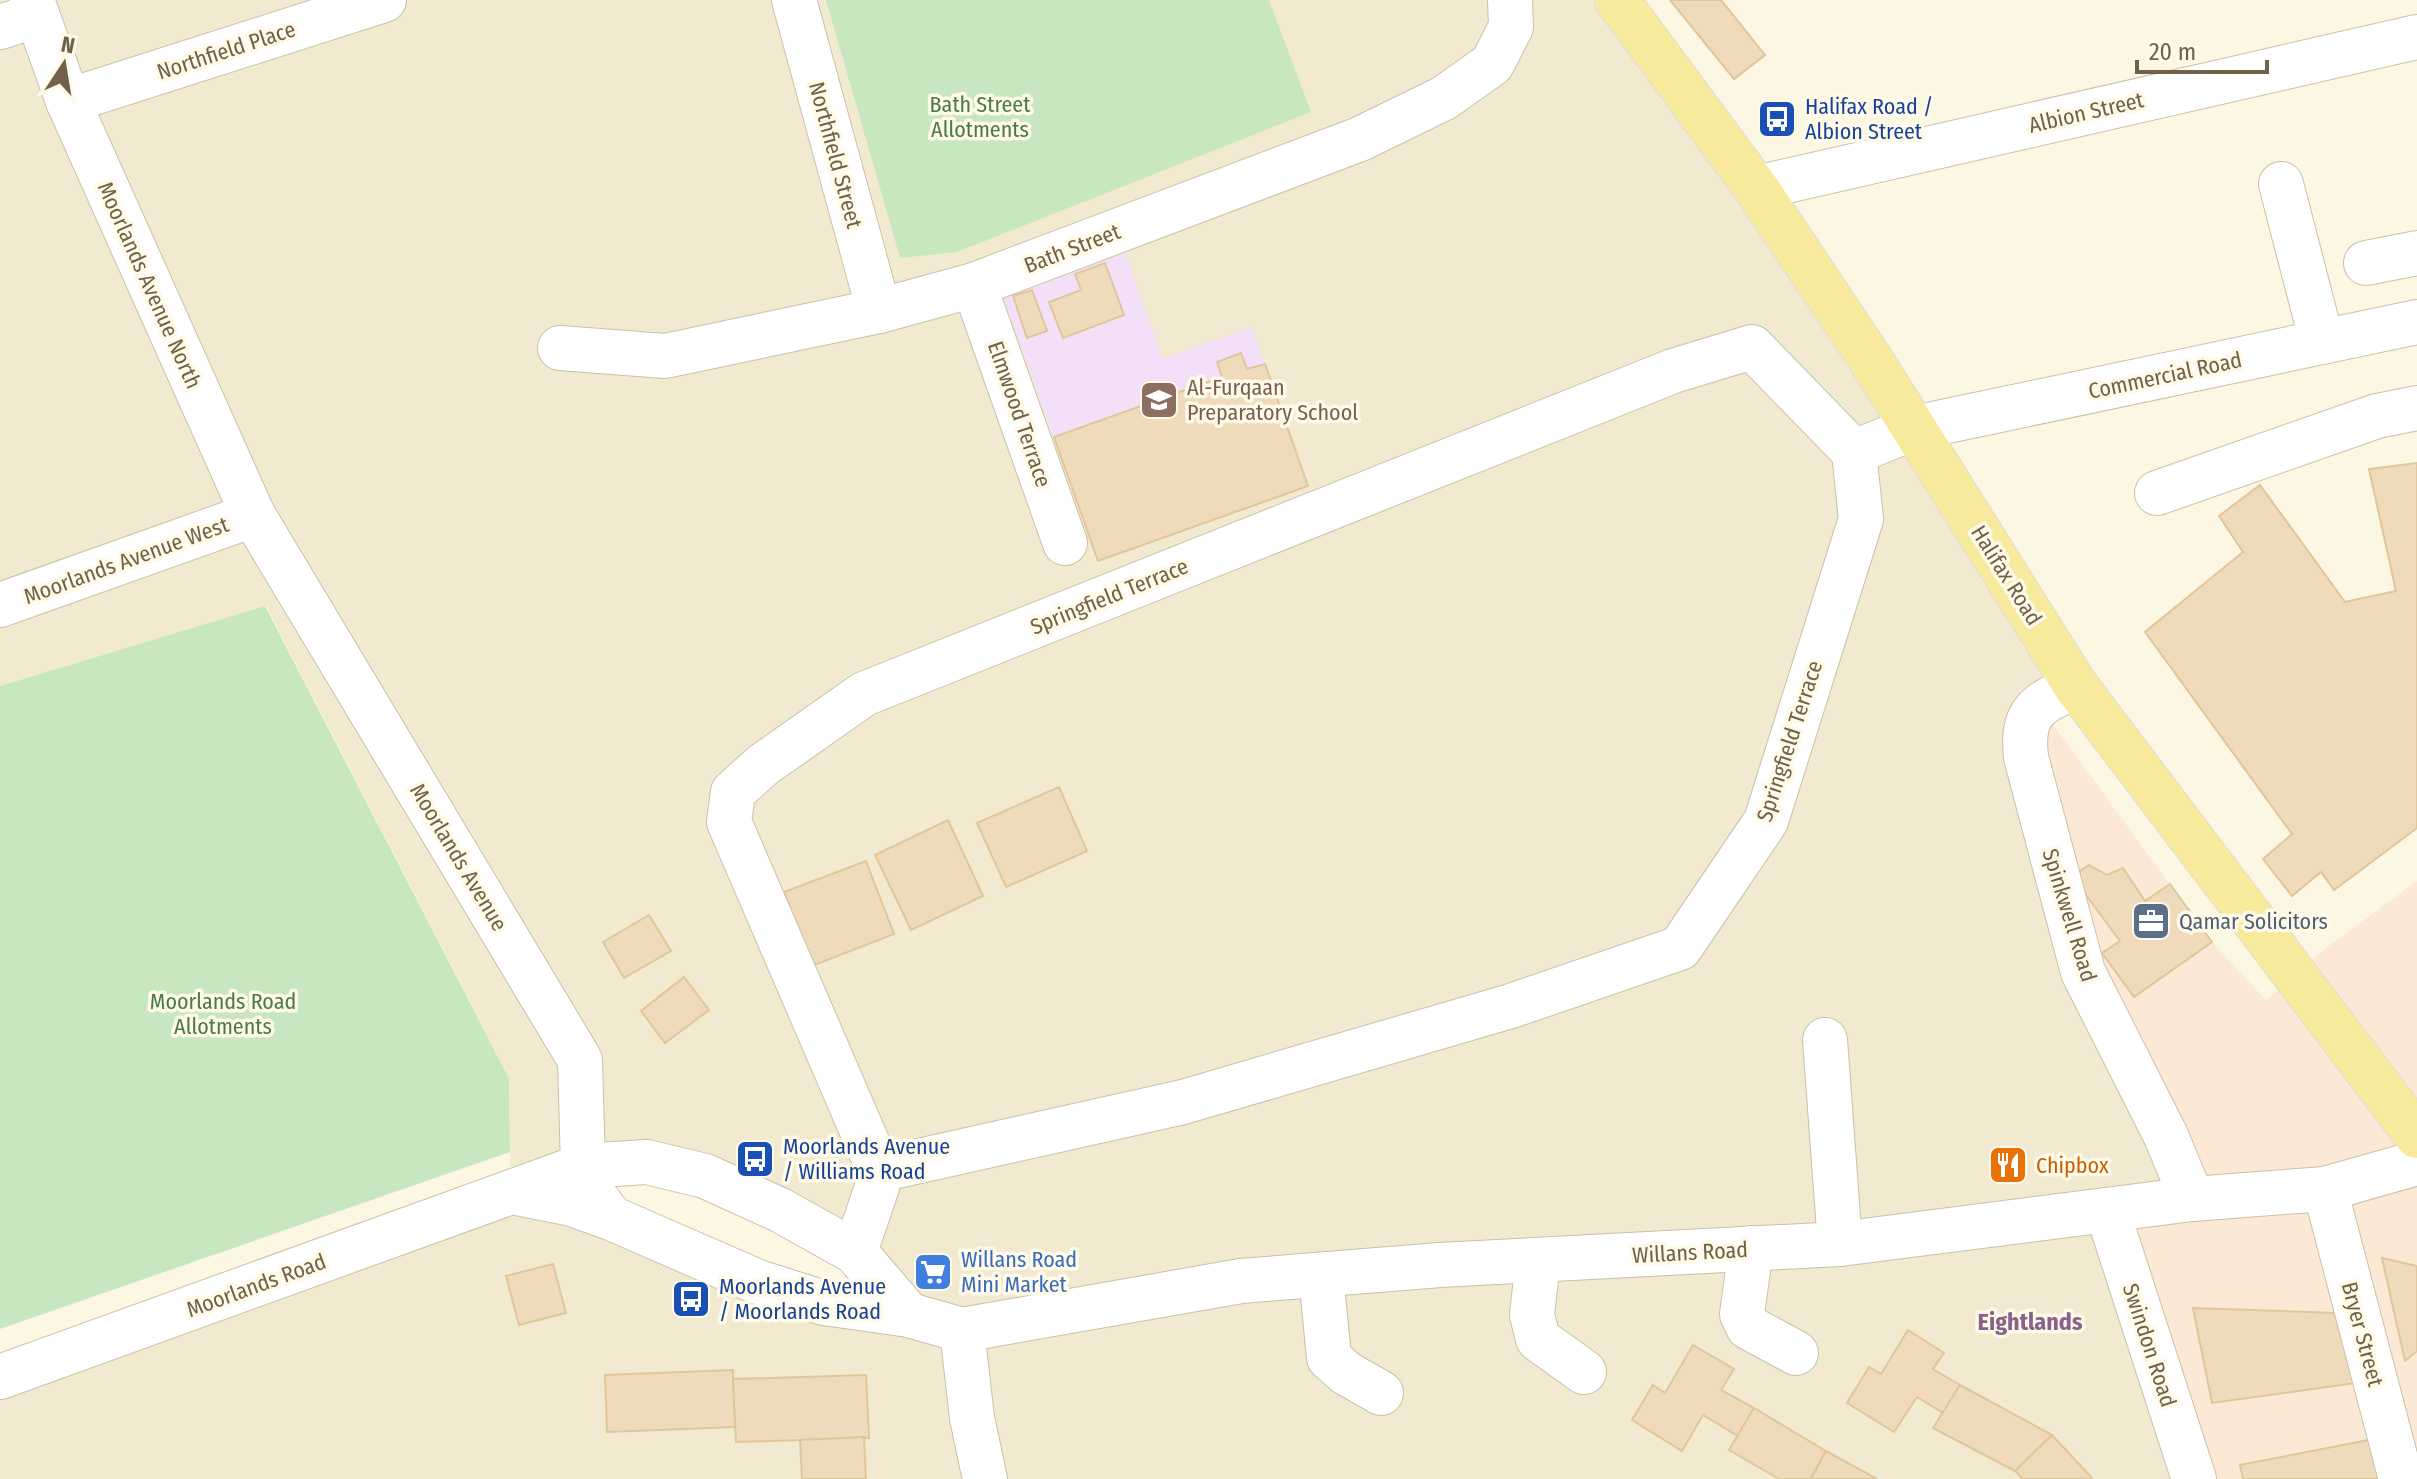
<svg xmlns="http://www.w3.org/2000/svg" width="2417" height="1479" font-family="'Fira Sans Condensed',sans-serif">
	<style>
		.residential { fill: #f2ead0 }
		.commercial { fill: #fbe9d6 }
		.education { fill: #f3dff7 }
		.green { fill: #c8e7c1 }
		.building { fill: #efdbbb; stroke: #e1c69c; stroke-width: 2 }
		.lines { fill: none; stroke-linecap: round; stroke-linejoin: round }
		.minor-casing { stroke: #cbc0a9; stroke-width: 46 }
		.major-casing { stroke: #e0dcd7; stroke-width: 46 }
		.minor { stroke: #fff; stroke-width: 44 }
		.major { stroke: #f7ea9d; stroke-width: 44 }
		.labels { text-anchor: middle; stroke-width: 7; stroke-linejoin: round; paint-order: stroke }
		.street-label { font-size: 22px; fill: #71614a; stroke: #fefae7 }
		.park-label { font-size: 22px; fill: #497b45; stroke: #fefae7 }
		.transit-label { font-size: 22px; fill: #164399; stroke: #fefae7; text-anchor: start }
		.education-label { font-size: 22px; fill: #785e54; stroke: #fefae7; text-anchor: start }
		.service-label { font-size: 22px; fill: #4e5e75; stroke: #fefae7; text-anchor: start }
		.food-label { font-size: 22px; fill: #c56008; stroke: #fefae7; text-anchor: start }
		.shop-label { font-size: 22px; fill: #366cbe; stroke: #fefae7; text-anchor: start }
		.neighbourhood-label { font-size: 24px; font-weight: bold; fill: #89618d; stroke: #fefae7 }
	</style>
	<rect width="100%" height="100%" fill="#fbf7e2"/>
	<path class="residential" d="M0,0h1617l445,663 -39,68 143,405 28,343h-2194v-102l512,-184 395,122 -202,-139 -194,14 -2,-113 -243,-471 -266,80z"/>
	<path class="commercial" d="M2038,704l174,238 54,58 60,-52 91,-67v598h-231l-79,-269 84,-11 -108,-227z"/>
	<path class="education" d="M1122,244l41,115 89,-32 56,159 -210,75 -98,-273z"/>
	<g class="green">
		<path d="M826,0h443l42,112 -354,140 -57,6z"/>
		<path d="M265,606l244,472 1,74 -510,177v-643z"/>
	</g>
	<g class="building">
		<path d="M1670,0h51l44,55 -31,24z"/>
		<path d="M1105,263l19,52 -61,23 -14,-36 32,-12 -6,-16z"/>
		<path d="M1032,290l15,41 -20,7 -14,-42z"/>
		<path d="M1241,353l6,16 18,-5 43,122 -210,75 -44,-124 168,-60 -5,-15z"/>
		<path d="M2417,463v365l-83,62 -13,-18 -29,24 -29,-37 29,-25 -147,-202 98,-80 -24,-36 41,-31 85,117 51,-11 -27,-122z"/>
		<path d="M1059,787l28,64 -81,36 -29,-64z"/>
		<path d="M948,820l35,76 -72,34 -36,-75z"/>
		<path d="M866,861l28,73 -82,32 -28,-74z"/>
		<path d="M2089,865l18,10 16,-7 22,33 25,-17 42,58 -78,55 -32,-44 18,-12 -41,-55 1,-15z"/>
		<path d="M649,915l22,36 -47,27 -21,-36z"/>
		<path d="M684,977l25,33 -44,33 -24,-32z"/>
		<path d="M2382,1258l35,8v85l-12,10z"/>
		<path d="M553,1264l13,49 -47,12 -13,-49z"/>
		<path d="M2193,1308l143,5 27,69 -151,21z"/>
		<path d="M1908,1330l36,23 -11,16 27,16 -17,28 -26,-16 -23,35 -47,-29 22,-36 12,7z"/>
		<path d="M1693,1345l41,24 -13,21 33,18 -16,28 -35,-21 -21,36 -50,-31 21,-35 12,8z"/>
		<path d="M733,1370l2,57 -128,5 -2,-57z"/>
		<path d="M866,1375l3,63 -133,4 -3,-63z"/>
		<path d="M1960,1385l92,50 -37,36 -82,-43z"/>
		<path d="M1754,1408l72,43 -16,28h-31l-50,-29z"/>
		<path d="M2052,1435l40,43 -1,1h-68l-8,-8z"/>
		<path d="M864,1437l2,42h-64l-2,-39z"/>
		<path d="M2384,1437l9,42h-150l-3,-14z"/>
		<path d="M1826,1451l51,28h-66z"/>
	</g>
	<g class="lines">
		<g class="minor-casing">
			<g id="minor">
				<path d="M32,0l36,101 185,414 327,545 3,106 6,22 22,30"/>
				<path d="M794,0l85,311"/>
				<path d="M0,27l37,-12"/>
				<path d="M68,101l316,-101"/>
				<path d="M2281,184l41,158"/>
				<path d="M1756,188l661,-151"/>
				<path d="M2366,263l51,-10"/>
				<path d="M974,285l91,258"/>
				<path d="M560,348l105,8 214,-45 95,-26 386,-146 84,-41 48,-34 19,-37 -1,-27"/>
				<path d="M1854,452l7,67 -95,302 -86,127 -169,58 -328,96 -304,68 -150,-348 4,-30 30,-27 101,-71 809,-323 79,-24 102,105 60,-24 503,-106"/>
				<path d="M2157,493l220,-77 40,-8"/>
				<path d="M0,605l253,-90"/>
				<path d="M2076,686c-39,18 -55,25 -50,71l57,215 83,164 26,63"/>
				<path d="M1825,1040l15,204"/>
				<path d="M2325,1189l76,290"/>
				<path d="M512,1192l60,12 39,14 147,64 66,21 85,12 53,15 279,-49 199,-16 400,-21 352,-45 133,-10 92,-26"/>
				<path d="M2107,1210l87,269"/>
				<path d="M1751,1248l-9,66 6,13 48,26"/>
				<path d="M855,1252l22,-65 2,-17"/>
				<path d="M1538,1260l-6,55 6,24 46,33"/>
				<path d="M1321,1275l8,83 17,15 35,20"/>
				<path d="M962,1330l10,88 13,61"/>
				<path d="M0,1377l583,-211 64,-4 58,14 75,34 75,42 54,63"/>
			</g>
		</g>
		<g class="major-casing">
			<path id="major" d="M1617,0l139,188 113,169 207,329 341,450"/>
		</g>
		<use href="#minor" class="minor"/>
		<use href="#major" class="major"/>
	</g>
	<defs>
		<g id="bus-square" transform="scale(2)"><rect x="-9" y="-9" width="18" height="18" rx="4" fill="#1a4fb4" stroke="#fefae7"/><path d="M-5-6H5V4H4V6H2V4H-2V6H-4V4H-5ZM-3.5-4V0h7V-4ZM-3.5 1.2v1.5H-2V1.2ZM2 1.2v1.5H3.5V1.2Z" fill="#fff"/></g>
		<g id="school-square" transform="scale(2)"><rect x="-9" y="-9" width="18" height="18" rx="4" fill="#8d6e63" stroke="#fefae7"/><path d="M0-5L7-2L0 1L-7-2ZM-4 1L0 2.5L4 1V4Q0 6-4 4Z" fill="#fff"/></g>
		<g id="office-square" transform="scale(2)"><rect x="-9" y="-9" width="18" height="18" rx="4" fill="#5c6f8a" stroke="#fefae7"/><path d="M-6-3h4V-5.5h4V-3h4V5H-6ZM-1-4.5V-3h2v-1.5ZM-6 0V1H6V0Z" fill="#fff"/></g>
		<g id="restaurant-square" transform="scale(2)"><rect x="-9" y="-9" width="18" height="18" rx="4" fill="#e8710a" stroke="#fefae7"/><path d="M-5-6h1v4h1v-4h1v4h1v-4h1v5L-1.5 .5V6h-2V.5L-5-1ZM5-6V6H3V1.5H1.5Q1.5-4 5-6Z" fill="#fff"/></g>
		<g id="supermarket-square" transform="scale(2)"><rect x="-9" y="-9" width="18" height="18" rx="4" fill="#3f7fe0" stroke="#fefae7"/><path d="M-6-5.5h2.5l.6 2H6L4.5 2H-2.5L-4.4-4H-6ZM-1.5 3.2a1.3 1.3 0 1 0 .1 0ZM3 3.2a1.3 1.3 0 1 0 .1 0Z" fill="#fff"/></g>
	</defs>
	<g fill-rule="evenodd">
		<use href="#bus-square" x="1777" y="119"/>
		<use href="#school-square" x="1159" y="400"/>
		<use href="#office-square" x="2151" y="921"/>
		<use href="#bus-square" x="755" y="1159"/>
		<use href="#restaurant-square" x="2008" y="1165"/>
		<use href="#supermarket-square" x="933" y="1272"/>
		<use href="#bus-square" x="691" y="1299"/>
	</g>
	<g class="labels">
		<g class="street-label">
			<text transform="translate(226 50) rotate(-18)" y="8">Northfield Place</text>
			<text transform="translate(2086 112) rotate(-13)" y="8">Albion Street</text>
			<text transform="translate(836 155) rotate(75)" y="8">Northfield Street</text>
			<text transform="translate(1072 248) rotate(-21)" y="8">Bath Street</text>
			<text transform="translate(150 285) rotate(66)" y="8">Moorlands Avenue North</text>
			<text transform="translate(2165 375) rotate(-12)" y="8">Commercial Road</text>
			<text transform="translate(1020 414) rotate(71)" y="8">Elmwood Terrace</text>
			<text transform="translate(126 560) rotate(-20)" y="8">Moorlands Avenue West</text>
			<text transform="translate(2007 575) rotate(58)" y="8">Halifax Road</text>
			<text transform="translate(1109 596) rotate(-22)" y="8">Springfield Terrace</text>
			<text transform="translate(1789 741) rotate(-72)" y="8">Springfield Terrace</text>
			<text transform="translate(459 857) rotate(59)" y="8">Moorlands Avenue</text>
			<text transform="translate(2070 915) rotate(73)" y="8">Spinkwell Road</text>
			<text transform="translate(1690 1252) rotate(-3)" y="8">Willans Road</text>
			<text transform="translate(256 1285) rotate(-20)" y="8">Moorlands Road</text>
			<text transform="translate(2363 1334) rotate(75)" y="8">Bryer Street</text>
			<text transform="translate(2150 1345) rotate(72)" y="8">Swindon Road</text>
		</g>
		<g class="park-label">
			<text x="980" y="112">Bath Street<tspan x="980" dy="25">Allotments</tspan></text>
			<text x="223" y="1009">Moorlands Road<tspan x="223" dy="25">Allotments</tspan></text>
		</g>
		<g class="transit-label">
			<text x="1805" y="114">Halifax Road /<tspan x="1805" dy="25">Albion Street</tspan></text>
			<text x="783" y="1154">Moorlands Avenue<tspan x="783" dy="25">/ Williams Road</tspan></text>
			<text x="719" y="1294">Moorlands Avenue<tspan x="719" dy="25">/ Moorlands Road</tspan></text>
		</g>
		<g class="education-label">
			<text x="1187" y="395">Al-Furqaan<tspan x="1187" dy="25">Preparatory School</tspan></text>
		</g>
		<g class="service-label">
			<text x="2179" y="929">Qamar Solicitors</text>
		</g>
		<g class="food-label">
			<text x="2036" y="1173">Chipbox</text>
		</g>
		<g class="shop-label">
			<text x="961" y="1267">Willans Road<tspan x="961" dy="25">Mini Market</tspan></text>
		</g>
		<g class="neighbourhood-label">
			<text x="2030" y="1330">Eightlands</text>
		</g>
	</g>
	<g transform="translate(64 64) rotate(12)" stroke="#fefae7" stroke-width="6" paint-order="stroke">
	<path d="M0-6L14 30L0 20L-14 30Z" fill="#71614a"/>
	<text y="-12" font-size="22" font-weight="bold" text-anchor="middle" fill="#71614a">N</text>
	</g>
	<path d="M2137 60v12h130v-12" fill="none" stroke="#71614a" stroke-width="4"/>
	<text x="2149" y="60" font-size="24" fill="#71614a" stroke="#fefae7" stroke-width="6" paint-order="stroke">20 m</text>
</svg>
